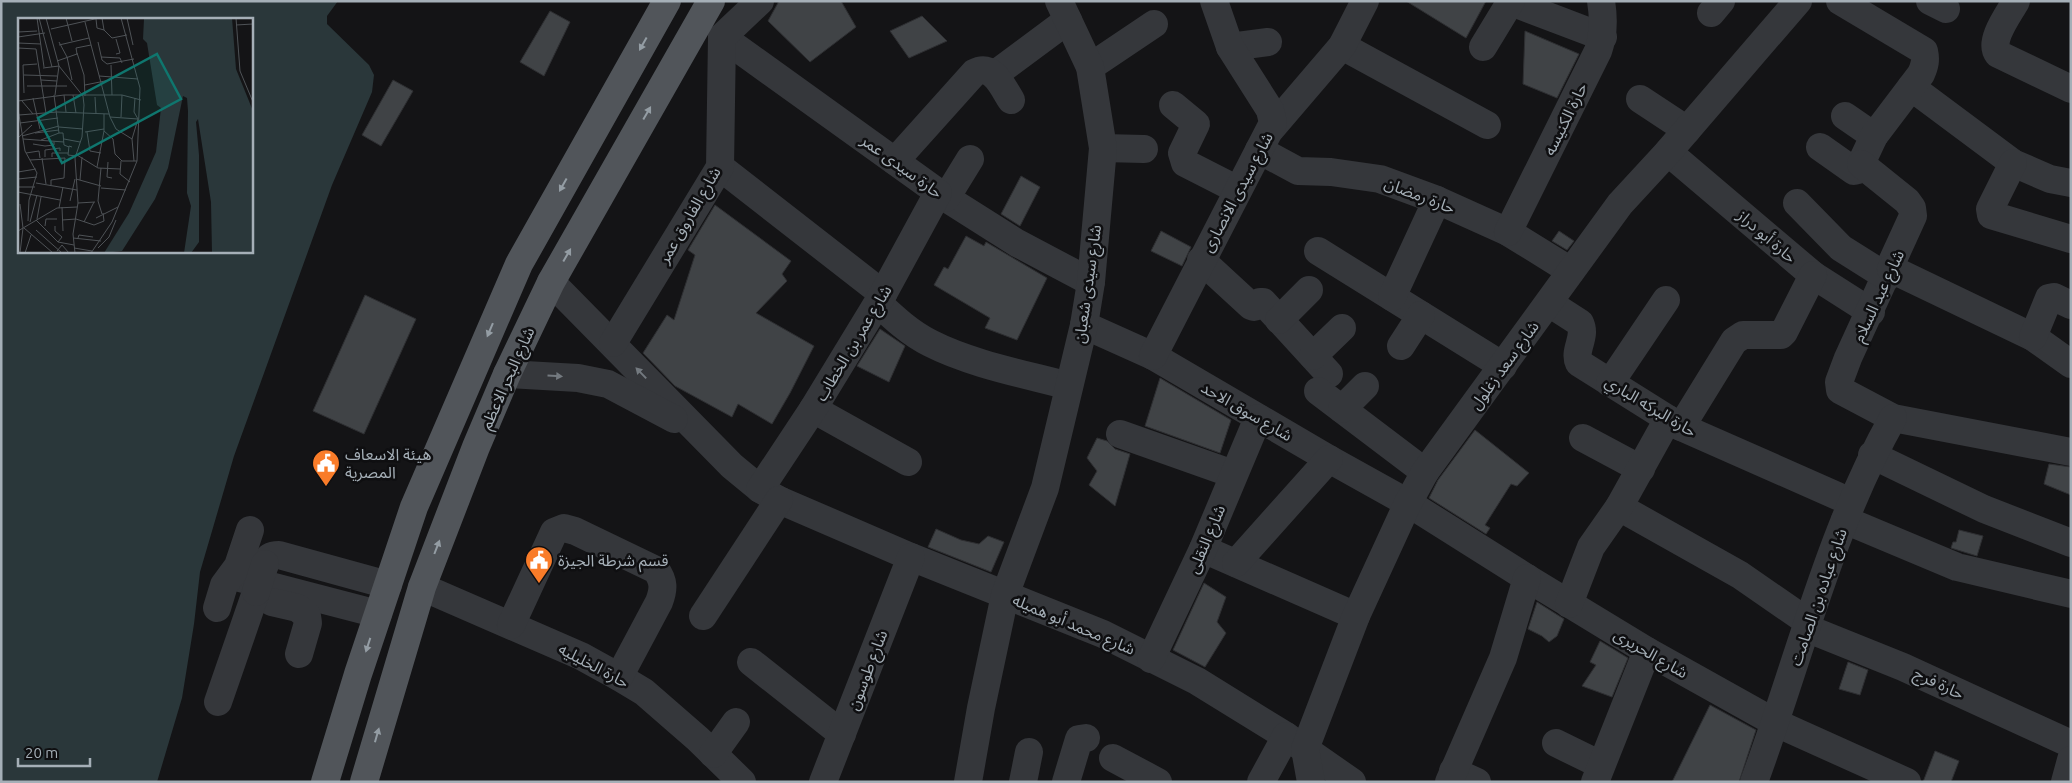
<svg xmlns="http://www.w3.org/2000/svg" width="2072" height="783" font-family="Ubuntu,'Noto Sans Arabic',sans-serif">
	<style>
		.water { fill: #2a373a; fill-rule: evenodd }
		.building { fill: #404346; stroke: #2e2f32 }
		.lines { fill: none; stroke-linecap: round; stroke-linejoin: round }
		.minor { stroke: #35373b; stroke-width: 28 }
		.major { stroke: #51555a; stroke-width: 28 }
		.minor-bridge { stroke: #35373b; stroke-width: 28 }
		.oneway { fill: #949da4 }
		.oneway2 { fill: #73797f }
		.labels { text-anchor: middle; stroke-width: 5; stroke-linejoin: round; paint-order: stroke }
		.street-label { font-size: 16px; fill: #a5afb7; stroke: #0f0f11 }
		.poi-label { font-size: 16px; fill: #a5afb7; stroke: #0f0f11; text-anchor: start }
		.inset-road { fill: none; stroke: #4e5256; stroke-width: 1 }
		.view { fill: #0f766e; fill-opacity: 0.15; stroke: #0f766e; stroke-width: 2.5 }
		.inset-edge { fill: none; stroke: #a5afb7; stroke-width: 2.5 }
	</style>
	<rect width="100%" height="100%" fill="#141416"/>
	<path class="water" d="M3,1h335l-11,15v8l42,41 5,10 -2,17 -40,93 -98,271 -34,116 -6,52 -12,74 -25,84h-156v-778zM19,19h232v232h-232z"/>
	<g class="building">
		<path d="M779,1h62l15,26 -46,35 -42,-41z"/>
		<path d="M1406,1h80l-20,37z"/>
		<path d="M550,11l20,11 -26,54 -24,-14z"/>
		<path d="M922,16l25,25 -38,17 -19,-27z"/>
		<path d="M1525,31l54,23 -22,44 -34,-14z"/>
		<path d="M393,80l20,11 -32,55 -19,-11z"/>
		<path d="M1021,176l19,11 -20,39 -19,-12z"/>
		<path d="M715,205l76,56 -9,13 5,7 -31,32 58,33 -24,47 -18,31 -34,-20 -6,13 -57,-31 -32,-33 24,-38 7,5 21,-65 -7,-5z"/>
		<path d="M1161,231l30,16 -9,19 -31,-15z"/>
		<path d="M1559,231l15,10 -7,9 -15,-9z"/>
		<path d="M966,236l18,10 2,-4 61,36 -30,62 -32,-12 5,-10 -56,-33 10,-18 4,2z"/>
		<path d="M365,295l51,24 -52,115 -51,-23z"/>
		<path d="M880,329l25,17 -16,36 -32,-16z"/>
		<path d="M1160,378l71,42 -11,33 -75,-27z"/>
		<path d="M1475,430l54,43 -12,13 -6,-2 -26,41 5,3 -4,6 -57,-36 9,-18z"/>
		<path d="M1097,438l10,3 8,8 15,5 -15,52 -26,-21 8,-14 -10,-13z"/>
		<path d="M2049,464l22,3v28l-27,-11z"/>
		<path d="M936,529l25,11 18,4 9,-8 16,6 -13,30 -63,-25z"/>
		<path d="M1959,530l24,6 -6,20 -26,-8 2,-6h3z"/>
		<path d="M1204,583l22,14 -9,25 9,11 -21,34 -32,-17z"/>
		<path d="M1537,602l27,17 -7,17 -8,6 -7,-6 -14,-7z"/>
		<path d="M1600,641l28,17 -16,39 -30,-11 14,-21 -6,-3z"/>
		<path d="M1848,662l20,8 -8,25 -21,-6z"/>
		<path d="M1710,705l46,25 -17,52h-67z"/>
		<path d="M1935,751l24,10 -8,21h-28z"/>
	</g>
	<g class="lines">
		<g class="minor">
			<path d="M1930,1l16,8"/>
			<path d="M2016,1c-7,13 -28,40 -18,53l73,35"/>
			<path d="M1511,2l92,35"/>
			<path d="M1711,13l10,-12"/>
			<path d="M722,37l224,161 71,45 74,39"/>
			<path d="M1342,46l145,79"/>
			<path d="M1230,47l38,-5"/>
			<path d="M1483,47l28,-46"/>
			<path d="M1090,67l64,-43"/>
			<path d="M994,75l74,-55"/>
			<path d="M1911,87l102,76 37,16 21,4"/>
			<path d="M1640,99l47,31"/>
			<path d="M1173,105l23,19 -14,29 3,10 53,27"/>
			<path d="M1845,116l29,20"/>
			<path d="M1271,129l71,-83 23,-45"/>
			<path d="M1820,147l34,24 4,-1 16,-34 47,-62c4,-9 5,-14 3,-23l-84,-50"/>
			<path d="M1103,148l41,1"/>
			<path d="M1259,150l39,21 33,1 49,7 57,21 71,32 63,39"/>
			<path d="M1668,152l145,123 58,37"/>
			<path d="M895,161l79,-88c19,-10 28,13 37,27"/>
			<path d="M2013,163l-23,46 1,6 80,24"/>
			<path d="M1861,164l46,37 5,7 1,8 -65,142 -9,24 1,8 53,28 178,34"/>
			<path d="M720,167l163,127"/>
			<path d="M946,198l24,-39"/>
			<path d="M1797,203l44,45 46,29"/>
			<path d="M1508,232l90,-181c6,-17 6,-32 3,-50"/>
			<path d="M1318,251l185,115"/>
			<path d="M1201,260l50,46 3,1 6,-5h3l66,72"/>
			<path d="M1891,269l142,68 38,27"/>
			<path d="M551,282l181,184 28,23 19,11 132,57 192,77 94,47 89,55 66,46"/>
			<path d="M1392,297l45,-97"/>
			<path d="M878,303c16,15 32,30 52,40 41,21 94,31 139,43"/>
			<path d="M1549,303l31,20c7,14 -7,27 -1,40l102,64 170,75"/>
			<path d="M1279,320l30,-30"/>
			<path d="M1084,325l69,31 176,103 79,44 119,75 120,73 129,72 131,59"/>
			<path d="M2033,337l16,-39 5,-1 17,8"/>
			<path d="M613,343l107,-176 2,-130 38,-36"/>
			<path d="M1401,346l20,-31"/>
			<path d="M1153,356l120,-233 -3,-13 -40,-63 -16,-46"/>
			<path d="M1313,356l29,-28"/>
			<path d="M507,374l71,4 30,6 66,35"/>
			<path d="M1610,383l56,-83"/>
			<path d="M1318,391l107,81"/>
			<path d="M813,409l95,53"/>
			<path d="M1342,409l23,-23"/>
			<path d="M1681,427l53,-86 9,-6h38l3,-3 29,-57"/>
			<path d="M1120,434l113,40"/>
			<path d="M1583,438l58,31"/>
			<path d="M1872,455l112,54 87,34"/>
			<path d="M760,489l53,-80 70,-115 55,-101"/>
			<path d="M1619,507l121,68 68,47"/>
			<path d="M1845,520l112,47 114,27"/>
			<path d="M1203,549l153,67"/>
			<path d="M1236,563l93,-104"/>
			<path d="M265,564c3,-7 6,-9 14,-9l109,30"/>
			<path d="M232,576l146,38"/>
			<path d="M422,587l159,69 38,21 25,15 54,47 44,43"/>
			<path d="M272,602l26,6 9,8 1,7 -9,31"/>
			<path d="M1569,604l22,-57 28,-40 49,-88"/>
			<path d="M217,608l7,-23 14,-19 12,-36"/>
			<path d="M703,616l76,-116"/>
			<path d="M511,625l43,-93 10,-4 11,3 81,39c8,11 8,19 3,32l-40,75"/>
			<path d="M1806,628l97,39 168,77"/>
			<path d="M1151,659l52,-110 55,-131"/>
			<path d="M751,662l91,72"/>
			<path d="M218,702l38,-110"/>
			<path d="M1556,743l45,22"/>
			<path d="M713,754l23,-32"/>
			<path d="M1113,758l45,24"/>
			<path d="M1453,771l24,11"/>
			<path d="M823,782l88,-225"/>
			<path d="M968,782l13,-74 24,-113 40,-107 39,-163 7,-43 12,-134 -13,-81 -31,-66"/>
			<path d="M1023,782l6,-30"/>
			<path d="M1066,782l13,-43 7,-1"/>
			<path d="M1261,782l25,-46"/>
			<path d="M1311,782l-6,-33 51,-133 52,-113 17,-31 195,-268 48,-52 130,-151"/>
			<path d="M1449,782l54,-124 24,-80"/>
			<path d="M1595,782l52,-131"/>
			<path d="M1754,782c45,-122 75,-250 139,-364"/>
			<path d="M2065,782l6,-22"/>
		</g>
		<g class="major">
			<path d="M325,782l33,-108 56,-167 105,-243 148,-263"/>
			<path d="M364,782l58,-195 54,-140 31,-73 44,-92 160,-281"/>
		</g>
		<path class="minor-bridge" d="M256,592l9,-28"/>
	</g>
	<defs><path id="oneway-solid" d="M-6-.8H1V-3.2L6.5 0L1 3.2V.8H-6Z" transform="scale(1.25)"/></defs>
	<g class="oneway">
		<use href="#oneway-solid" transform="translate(643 44) rotate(119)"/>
		<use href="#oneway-solid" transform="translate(647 113) rotate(-60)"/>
		<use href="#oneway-solid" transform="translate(563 185) rotate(119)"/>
		<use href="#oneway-solid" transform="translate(567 255) rotate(-60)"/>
		<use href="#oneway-solid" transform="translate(490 330) rotate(113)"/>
		<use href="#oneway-solid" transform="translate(437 547) rotate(-69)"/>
		<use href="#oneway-solid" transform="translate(368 645) rotate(108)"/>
		<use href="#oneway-solid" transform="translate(377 735) rotate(-74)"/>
	</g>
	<g class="oneway2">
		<use href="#oneway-solid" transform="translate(641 373) rotate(-134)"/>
		<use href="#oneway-solid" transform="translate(555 376) rotate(4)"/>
	</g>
	<defs>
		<g id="civic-pin" transform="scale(1.4375)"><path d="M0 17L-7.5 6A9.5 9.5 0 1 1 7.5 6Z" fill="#f97c29" stroke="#0f0f11"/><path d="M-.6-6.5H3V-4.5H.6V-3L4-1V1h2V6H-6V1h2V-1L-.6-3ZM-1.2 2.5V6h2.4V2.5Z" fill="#fff"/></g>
	</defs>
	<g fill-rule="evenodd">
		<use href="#civic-pin" x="326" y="463"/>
		<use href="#civic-pin" x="539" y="560"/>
	</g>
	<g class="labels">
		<g class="street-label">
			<text transform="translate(1565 119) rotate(-64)" y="6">حارة الكنيسه</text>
			<text transform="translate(902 166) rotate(36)" y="6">حارة سيدى عمر</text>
			<text transform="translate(1237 192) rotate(-62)" y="6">شارع سيدى الانصارى</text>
			<text transform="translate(1420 195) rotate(21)" y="6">حارة رمضان</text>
			<text transform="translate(689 215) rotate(-60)" y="6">شارع الفاروق عمر</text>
			<text transform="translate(1767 236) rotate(41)" y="6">حارة أبو دراز</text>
			<text transform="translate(1087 284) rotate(-82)" y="6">شارع سيدى شعبان</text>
			<text transform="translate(1878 296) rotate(-65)" y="6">شارع عبد السلام</text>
			<text transform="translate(853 343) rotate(-59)" y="6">شارع عمر بن الخطاب</text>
			<text transform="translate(1504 365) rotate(-54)" y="6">شارع سعد زغلول</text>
			<text transform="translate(507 378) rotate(-66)" y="6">شارع البحر الاعظم</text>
			<text transform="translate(1651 406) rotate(31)" y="6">حارة البركه الباري</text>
			<text transform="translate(1247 411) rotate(30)" y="6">شارع سوق الاحد</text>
			<text transform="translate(1206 539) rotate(-67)" y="6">شارع النقلى</text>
			<text transform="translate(1818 597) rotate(-71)" y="6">شارع عباده بن الصامت</text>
			<text transform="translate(1074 624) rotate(23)" y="6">شارع محمد أبو هميله</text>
			<text transform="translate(1651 653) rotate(30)" y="6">شارع الحريرى</text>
			<text transform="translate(594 665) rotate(28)" y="6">حارة الخليليه</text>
			<text transform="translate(867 670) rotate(-69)" y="6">شارع طوسون</text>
			<text transform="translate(1939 683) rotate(25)" y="6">حارة فرج</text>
		</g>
		<g class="poi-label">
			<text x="345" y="460">هيئة الاسعاف<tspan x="345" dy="18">المصرية</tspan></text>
			<text x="558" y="566">قسم شرطة الجيزة</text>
		</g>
	</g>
	<g transform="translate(18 18)">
		<rect width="235" height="235" fill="#141416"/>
		<path d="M214,0l4,51 17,42v142h-41l-1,-51 -13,-83 -2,3 3,33v87l-8,11h-7l7,-47 -4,-13 1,-82 -1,-13 -4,-2 -15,72 -13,31 -33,52 -18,2 25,-40 27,-61 5,-44 -4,-3 -10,-62 -4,-4 1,-20z" fill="#2a373a"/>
		<path class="inset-road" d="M19,0l7,49M21,0l13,49M28,0l13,48 24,30 1,9 -2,32 -7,21 3,45 -5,31 2,19M48,0l6,23M84,0l2,12 8,8 15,-3M109,0l6,27M218,0l4,53 13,31M78,1l1,9 7,2M67,4l25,95 6,12 16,10M218,7l17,-1M33,11l48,-11M0,14l19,-1M0,19l27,-4M98,21l4,14 -4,1M41,24l8,15 5,23M80,24l4,18 5,4 27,-5M0,25l23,1M41,27l30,-7M0,30l18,1 10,64M59,35l7,22 1,21M83,39l19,1 2,5M39,43l20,-7 -1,-6 15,-3M93,47l1,30M25,50l16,-2 -4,29M6,57l33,1M81,58l39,3M23,62l16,1M67,67l25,-5M9,68h40M6,75l-1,-28 14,-1M36,77l5,38M46,77l2,17M55,77l3,18M77,79l1,17M15,80l7,31M0,83l46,-6h58l19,5M4,83l11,13M0,91l7,42 12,22 -8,27 -1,21M86,96v17l9,8 2,15 7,7h15M1,97l38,-3 52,2M92,99l28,2M103,99l1,-22M2,105l38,-5M41,109l24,2M67,114l19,-3M69,114l3,19 11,2M17,115l24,-3M41,115h4l1,12 5,2M4,118l37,-10M1,119l13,-12M5,121l41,3M46,121l16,3M23,122l18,-7M15,126l12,2 9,-1v-3M54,129l-3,-1 -1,9 8,1M8,135l13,-2 1,7M59,137l21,13 22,1M27,139v-7l15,-2v3M34,139v-4h16M24,140l4,26M12,142l35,-2 -1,20 -13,2v5M103,143l-1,13 10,8M116,143l-2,-22 6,-20 -4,-7 1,-14M90,144l-1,15 5,1M79,149l7,-36M83,150l-3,33 4,13M0,154l18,-3M0,161l19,-2M58,161l25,7M62,162l2,-23M18,165l41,7M0,169h17M83,170l25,2M0,174l42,8M52,183l5,-22M60,185l17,-1M44,189l1,24M41,190l4,-21M78,200l22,-11M19,201l4,-22M18,202l22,22 16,3M44,202l14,-1 18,6 10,-4 -1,-8M12,204l7,-27M66,204l10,-20M27,208l1,-7h11M37,208v5l7,6 -4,5M6,210l29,25M18,212l26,23M0,213l39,-23 20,-1M55,220l28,3M60,220l1,-3 14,2M56,230l18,3M80,230l11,-11 7,-17M39,233l5,-6 7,8M2,235l3,-25 -3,-24M7,235l6,-18M73,235l21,-31 25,-61 3,-73 -19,-70"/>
		<path class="view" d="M139,36l24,45 -119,64 -24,-45z"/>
		<rect width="235" height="235" class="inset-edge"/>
	</g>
	<rect width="2072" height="783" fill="none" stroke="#a5afb7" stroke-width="5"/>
	<path d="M18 758v8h72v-8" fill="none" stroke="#a5afb7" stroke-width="2.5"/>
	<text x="25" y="758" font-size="15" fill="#a5afb7" stroke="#0f0f11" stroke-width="4" paint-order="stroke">20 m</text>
</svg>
